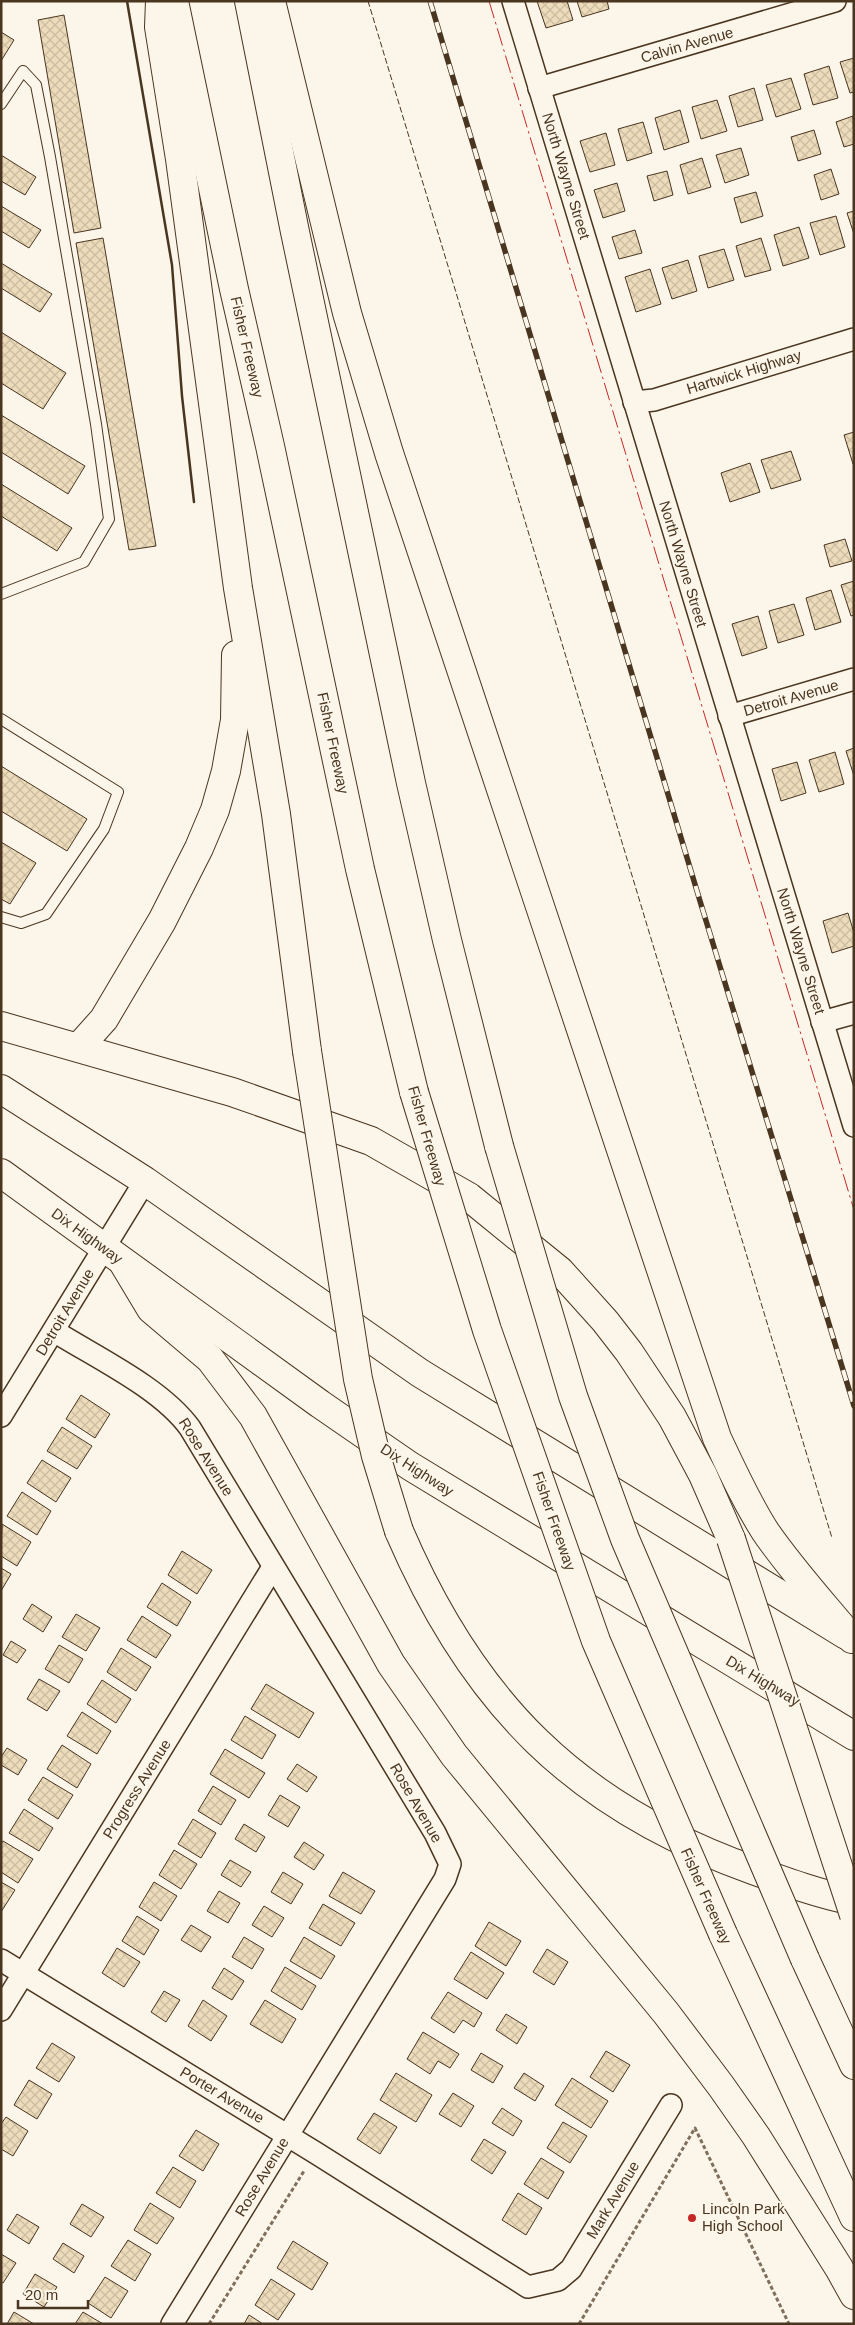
<svg xmlns="http://www.w3.org/2000/svg" width="855" height="2325" font-family="Helvetica,sans-serif">
	<style>
		.building { fill: url(#building-cross-hatch); stroke: #4a3520 }
		.lines { fill: none; stroke-linecap: round; stroke-linejoin: round }
		.lane-casing { stroke: #4a3520; stroke-width: 12 }
		.street-casing { stroke: #4a3520; stroke-width: 24 }
		.primary-casing { stroke: #4a3520; stroke-width: 30 }
		.highway-casing { stroke: #4a3520; stroke-width: 30 }
		.path { stroke: #7f6f5c; stroke-width: 3; stroke-dasharray: 4 2.5; stroke-linecap: butt }
		.lane { stroke: #fbf6e9; stroke-width: 10 }
		.street { stroke: #fbf6e9; stroke-width: 21 }
		.primary { stroke: #fbf6e9; stroke-width: 28 }
		.highway { stroke: #fbf6e9; stroke-width: 28 }
		.rail-casing { stroke: #4a3520; stroke-width: 5.5 }
		.rail { stroke: #fbf6e9; stroke-width: 4; stroke-dasharray: 11; stroke-linecap: butt }
		.highway-bridge-casing { stroke: #4a3520; stroke-width: 30; stroke-linecap: butt }
		.highway-bridge { stroke: #fbf6e9; stroke-width: 28 }
		.fence { stroke: #4a3520; stroke-width: 1; stroke-dasharray: 6 2.5; stroke-linecap: butt }
		.wall { stroke: #4a3520; stroke-width: 2.5 }
		.power { stroke: #c62828; stroke-width: 1; stroke-dasharray: 18 4 2.5 4; stroke-linecap: butt }
		.poi-dot { fill: #c62828; stroke: #fbf6e9; stroke-width: 2 }
		.labels { text-anchor: middle; stroke-width: 4; stroke-linejoin: round; paint-order: stroke }
		.street-label { font-size: 15px; fill: #4a3520; stroke: #fbf6e9 }
		.poi-label { font-size: 15px; fill: #4a3520; stroke: #fbf6e9; text-anchor: start }
	</style>
	<defs>
		<pattern id="building-cross-hatch" width="8" height="8" patternUnits="userSpaceOnUse" patternTransform="scale(1.25)"><rect width="8" height="8" fill="#ecdcbc"/><path d="M0 0l8 8M0 8l8-8" fill="none" stroke="#ccbda1"/></pattern>
	</defs>
	<rect width="100%" height="100%" fill="#fbf6e9"/>
	<g class="building">
		<path d="M537,1h30l6,19 -27,8z"/>
		<path d="M577,1h30l2,8 -27,8z"/>
		<path d="M64,15l37,213 -27,5 -36,-213z"/>
		<path d="M1,32l13,8 -13,21z"/>
		<path d="M854,58v34l-4,1 -10,-31z"/>
		<path d="M829,66l9,32 -25,7 -9,-31z"/>
		<path d="M791,78l10,31 -25,8 -10,-32z"/>
		<path d="M754,88l9,32 -25,7 -9,-31z"/>
		<path d="M717,100l10,31 -26,8 -9,-32z"/>
		<path d="M680,110l9,32 -25,8 -9,-32z"/>
		<path d="M853,116l1,28 -10,3 -8,-25z"/>
		<path d="M643,122l9,31 -25,8 -9,-32z"/>
		<path d="M814,130l7,24 -23,7 -7,-24z"/>
		<path d="M606,133l9,32 -25,7 -10,-31z"/>
		<path d="M741,148l8,27 -24,8 -9,-28z"/>
		<path d="M1,155l35,22 -11,18 -24,-14z"/>
		<path d="M702,158l9,29 -23,7 -8,-29z"/>
		<path d="M831,169l8,25 -18,6 -7,-25z"/>
		<path d="M667,171l6,24 -19,6 -7,-25z"/>
		<path d="M617,183l8,28 -22,7 -9,-28z"/>
		<path d="M756,192l7,24 -22,7 -7,-25z"/>
		<path d="M1,206l40,24 -12,18 -28,-17z"/>
		<path d="M854,211v23l-7,-21z"/>
		<path d="M836,216l9,31 -25,8 -10,-32z"/>
		<path d="M799,227l10,31 -26,8 -9,-31z"/>
		<path d="M635,230l7,23 -23,6 -7,-22z"/>
		<path d="M103,238l53,308 -27,4 -53,-307z"/>
		<path d="M761,238l10,32 -26,7 -9,-31z"/>
		<path d="M724,249l10,31 -26,8 -9,-32z"/>
		<path d="M688,260l9,31 -25,8 -10,-31z"/>
		<path d="M1,263l51,31 -12,18 -39,-24z"/>
		<path d="M650,269l11,35 -25,8 -11,-35z"/>
		<path d="M1,332l65,41 -23,36 -42,-26z"/>
		<path d="M1,415l84,51 -17,28 -67,-42z"/>
		<path d="M854,432v32h-1l-9,-29z"/>
		<path d="M791,451l10,29 -30,9 -10,-29z"/>
		<path d="M750,463l10,29 -30,10 -9,-29z"/>
		<path d="M1,484l71,44 -15,23 -56,-35z"/>
		<path d="M845,539l7,22 -22,6 -6,-22z"/>
		<path d="M854,581v34l-3,1 -10,-31z"/>
		<path d="M831,590l10,32 -26,8 -9,-32z"/>
		<path d="M794,604l10,31 -26,8 -9,-32z"/>
		<path d="M758,616l9,32 -25,8 -10,-32z"/>
		<path d="M854,748v28l-8,-25z"/>
		<path d="M835,752l9,32 -25,8 -10,-32z"/>
		<path d="M797,762l9,31 -25,8 -9,-32z"/>
		<path d="M1,766l86,53 -20,32 -66,-40z"/>
		<path d="M1,842l35,21 -26,41 -9,-5z"/>
		<path d="M848,913l6,20v13l-22,7 -9,-32z"/>
		<path d="M81,1395l29,19 -15,24 -29,-19z"/>
		<path d="M62,1427l30,19 -15,23 -30,-18z"/>
		<path d="M42,1460l29,18 -15,24 -29,-19z"/>
		<path d="M22,1492l29,19 -14,24 -30,-19z"/>
		<path d="M2,1524l29,18 -14,24 -16,-10z"/>
		<path d="M182,1551l30,19 -15,24 -29,-19z"/>
		<path d="M1,1568l10,6 -10,17z"/>
		<path d="M162,1583l29,19 -14,24 -30,-19z"/>
		<path d="M32,1604l20,13 -9,15 -20,-13z"/>
		<path d="M76,1614l24,14 -14,23 -24,-14z"/>
		<path d="M142,1616l29,19 -15,23 -29,-18z"/>
		<path d="M11,1641l15,9 -9,13 -14,-8z"/>
		<path d="M59,1645l24,14 -14,24 -24,-14z"/>
		<path d="M121,1648l30,19 -15,24 -29,-19z"/>
		<path d="M39,1679l21,12 -13,20 -20,-12z"/>
		<path d="M102,1680l29,19 -15,24 -29,-19z"/>
		<path d="M266,1684l48,29 -15,25 -48,-29z"/>
		<path d="M82,1712l29,19 -14,23 -30,-18z"/>
		<path d="M245,1716l31,19 -14,24 -31,-19z"/>
		<path d="M62,1745l29,19 -14,24 -30,-19z"/>
		<path d="M7,1748l20,12 -9,15 -17,-10v-8z"/>
		<path d="M225,1749l40,24 -16,25 -39,-24z"/>
		<path d="M297,1764l20,13 -10,15 -20,-13z"/>
		<path d="M43,1777l30,18 -15,24 -30,-19z"/>
		<path d="M213,1786l23,14 -15,25 -23,-14z"/>
		<path d="M280,1795l20,12 -12,20 -20,-12z"/>
		<path d="M24,1809l29,19 -14,23 -30,-18z"/>
		<path d="M193,1819l23,14 -15,25 -23,-14z"/>
		<path d="M244,1824l21,13 -9,15 -21,-13z"/>
		<path d="M3,1841l30,18 -15,24 -17,-11v-28z"/>
		<path d="M304,1842l20,13 -10,15 -20,-13z"/>
		<path d="M174,1850l23,14 -16,25 -22,-14z"/>
		<path d="M230,1860l21,12 -10,15 -20,-12z"/>
		<path d="M283,1872l20,12 -12,20 -20,-12z"/>
		<path d="M343,1872l32,19 -14,23 -32,-18z"/>
		<path d="M1,1882l14,8 -14,22z"/>
		<path d="M154,1882l23,14 -16,25 -22,-14z"/>
		<path d="M219,1891l21,12 -12,20 -21,-12z"/>
		<path d="M323,1904l32,19 -14,23 -32,-18z"/>
		<path d="M264,1906l20,12 -12,19 -20,-12z"/>
		<path d="M137,1916l22,14 -15,25 -22,-14z"/>
		<path d="M489,1922l32,19 -15,25 -31,-20z"/>
		<path d="M191,1925l20,12 -10,15 -20,-12z"/>
		<path d="M244,1937l20,12 -12,20 -20,-12z"/>
		<path d="M304,1937l31,19 -14,23 -31,-18z"/>
		<path d="M117,1948l23,14 -16,25 -22,-14z"/>
		<path d="M547,1949l21,13 -14,23 -21,-13z"/>
		<path d="M471,1952l33,21 -17,26 -33,-20z"/>
		<path d="M285,1967l31,19 -14,24 -31,-19z"/>
		<path d="M224,1968l20,13 -12,19 -20,-12z"/>
		<path d="M164,1991l16,9 -14,22 -15,-10z"/>
		<path d="M448,1992l34,21 -8,14 -11,-7 -9,13 -23,-15z"/>
		<path d="M203,2000l24,16 -16,25 -23,-15z"/>
		<path d="M265,2000l31,19 -14,24 -32,-19z"/>
		<path d="M506,2014l21,13 -10,17 -21,-14z"/>
		<path d="M423,2032l36,22 -9,14 -12,-7 -8,13 -23,-15z"/>
		<path d="M52,2043l23,14 -16,25 -23,-14z"/>
		<path d="M606,2051l24,14 -17,27 -23,-15z"/>
		<path d="M481,2053l22,13 -10,17 -22,-13z"/>
		<path d="M396,2073l36,22 -16,27 -36,-22z"/>
		<path d="M524,2073l20,13 -9,15 -21,-13z"/>
		<path d="M572,2078l36,23 -17,27 -36,-23z"/>
		<path d="M29,2080l23,14 -15,25 -23,-14z"/>
		<path d="M453,2093l21,13 -13,21 -22,-13z"/>
		<path d="M502,2108l20,13 -9,15 -21,-13z"/>
		<path d="M374,2113l23,14 -17,27 -23,-15z"/>
		<path d="M6,2117l22,14 -15,25 -12,-7v-25z"/>
		<path d="M563,2122l24,14 -17,27 -23,-15z"/>
		<path d="M196,2130l23,14 -16,27 -24,-15z"/>
		<path d="M484,2139l22,13 -14,22 -21,-14z"/>
		<path d="M541,2158l23,14 -16,27 -24,-15z"/>
		<path d="M173,2167l23,14 -16,27 -24,-15z"/>
		<path d="M518,2193l24,15 -16,27 -24,-15z"/>
		<path d="M150,2203l24,15 -17,26 -23,-14z"/>
		<path d="M82,2204l22,13 -13,20 -21,-13z"/>
		<path d="M17,2214l22,13 -10,17 -22,-14z"/>
		<path d="M128,2240l23,14 -16,27 -24,-15z"/>
		<path d="M293,2241l35,22 -16,27 -35,-22z"/>
		<path d="M63,2243l21,13 -10,17 -21,-14z"/>
		<path d="M1,2254l15,9 -13,20 -2,-1z"/>
		<path d="M35,2274l22,13 -13,20 -21,-13z"/>
		<path d="M105,2277l23,14 -17,27 -23,-15z"/>
		<path d="M271,2279l24,15 -17,26 -23,-15z"/>
		<path d="M14,2312l20,12h-27z"/>
		<path d="M83,2312l20,12h-28z"/>
		<path d="M249,2315l14,9h-19z"/>
	</g>
	<g class="lines">
		<g class="lane-casing">
			<g id="lane">
				<path d="M1,104l22,-33 13,14 14,72 46,267 13,95 -25,43 -83,32"/>
				<path d="M1,719l117,73 -14,37 -58,85 -25,9 -20,-6"/>
			</g>
		</g>
		<g class="street-casing">
			<g id="street">
				<path d="M513,1l341,1125"/>
				<path d="M539,88l296,-87"/>
				<path d="M634,402l20,-2 200,-61"/>
				<path d="M729,716l125,-37"/>
				<path d="M822,1022l32,-9"/>
				<path d="M54,1331c43,27 107,57 136,97l245,405 15,31 -5,15 -273,445"/>
				<path d="M1,1416l144,-235"/>
				<path d="M1,1960l315,193 212,134 30,-7 13,-11 100,-164"/>
				<path d="M1,2010l272,-443"/>
			</g>
		</g>
		<g class="primary-casing">
			<g id="primary">
				<path d="M1,1089l144,92 275,192 426,262"/>
				<path d="M1,1173l319,231 90,62 444,270"/>
			</g>
		</g>
		<g class="highway-casing">
			<g id="highway">
				<path d="M160,1l-1,26 21,132 58,429 38,226 31,237"/>
				<path d="M174,1l60,288 36,157 90,423 54,223"/>
				<path d="M249,1l46,231 116,551 36,157 52,206"/>
				<path d="M271,1l76,312 42,140 328,985c15,32 29,63 48,93 26,38 58,73 87,108"/>
				<path d="M1,1026l231,66 139,49 98,56 91,74 45,50 24,31 43,65 31,58 28,64"/>
				<path d="M79,1047l25,-28 58,-98 37,-73 16,-38 11,-39 9,-51 1,-65"/>
				<path d="M124,1264l27,45 59,50 43,57 138,248 63,91 212,258 55,73 35,50 83,132 15,27"/>
				<path d="M399,1531c74,172 176,276 354,339 33,12 66,24 101,31"/>
				<path d="M723,1934l131,283"/>
				<path d="M805,1959l49,106"/>
			</g>
		</g>
		<g class="path">
			<path d="M209,2324l95,-153"/>
			<path d="M579,2324l116,-196 94,196"/>
		</g>
		<use href="#lane" class="lane"/>
		<use href="#street" class="street"/>
		<use href="#primary" class="primary"/>
		<use href="#highway" class="highway"/>
		<g class="rail-casing">
			<path id="rail" d="M430,1l270,900 154,505"/>
		</g>
		<use href="#rail" class="rail"/>
		<g class="highway-bridge-casing">
			<g id="highway-bridge">
				<path d="M307,1051l51,328 18,77 23,75"/>
				<path d="M414,1092l73,238 109,311 127,293"/>
				<path d="M499,1146l74,250 52,143 180,420"/>
				<path d="M731,1539l123,376"/>
			</g>
		</g>
		<use href="#highway-bridge" class="highway-bridge"/>
		<path class="fence" d="M368,1l464,1537"/>
		<path class="wall" d="M127,1l45,264 10,131 12,106"/>
		<path class="power" d="M489,1l365,1209"/>
	</g>
	<circle class="poi-dot" cx="692" cy="2218" r="5"/>
	<g class="labels">
		<g class="street-label">
			<text transform="translate(687 45) rotate(-16)" y="5">Calvin Avenue</text>
			<text transform="translate(566 176) rotate(73)" y="5">North Wayne Street</text>
			<text transform="translate(247 347) rotate(77)" y="5">Fisher Freeway</text>
			<text transform="translate(744 372) rotate(-17)" y="5">Hartwick Highway</text>
			<text transform="translate(683 564) rotate(73)" y="5">North Wayne Street</text>
			<text transform="translate(791 698) rotate(-16)" y="5">Detroit Avenue</text>
			<text transform="translate(333 743) rotate(78)" y="5">Fisher Freeway</text>
			<text transform="translate(801 951) rotate(73)" y="5">North Wayne Street</text>
			<text transform="translate(427 1136) rotate(74)" y="5">Fisher Freeway</text>
			<text transform="translate(87 1236) rotate(36)" y="5">Dix Highway</text>
			<text transform="translate(65 1312) rotate(-59)" y="5">Detroit Avenue</text>
			<text transform="translate(206 1457) rotate(58)" y="5">Rose Avenue</text>
			<text transform="translate(417 1470) rotate(33)" y="5">Dix Highway</text>
			<text transform="translate(554 1521) rotate(71)" y="5">Fisher Freeway</text>
			<text transform="translate(763 1681) rotate(31)" y="5">Dix Highway</text>
			<text transform="translate(137 1789) rotate(-58)" y="5">Progress Avenue</text>
			<text transform="translate(416 1803) rotate(60)" y="5">Rose Avenue</text>
			<text transform="translate(706 1896) rotate(66)" y="5">Fisher Freeway</text>
			<text transform="translate(222 2095) rotate(31)" y="5">Porter Avenue</text>
			<text transform="translate(262 2177) rotate(-59)" y="5">Rose Avenue</text>
			<text transform="translate(613 2200) rotate(-59)" y="5">Mark Avenue</text>
		</g>
		<g class="poi-label">
			<text x="702" y="2214">Lincoln Park<tspan x="702" dy="17">High School</tspan></text>
		</g>
	</g>
	<rect width="855" height="2325" fill="none" stroke="#4a3520" stroke-width="5"/>
	<path d="M18 2300v8h70v-8" fill="none" stroke="#4a3520" stroke-width="2.5"/>
	<text x="25" y="2300" font-size="15" fill="#4a3520" stroke="#fbf6e9" stroke-width="4" paint-order="stroke">20 m</text>
</svg>
